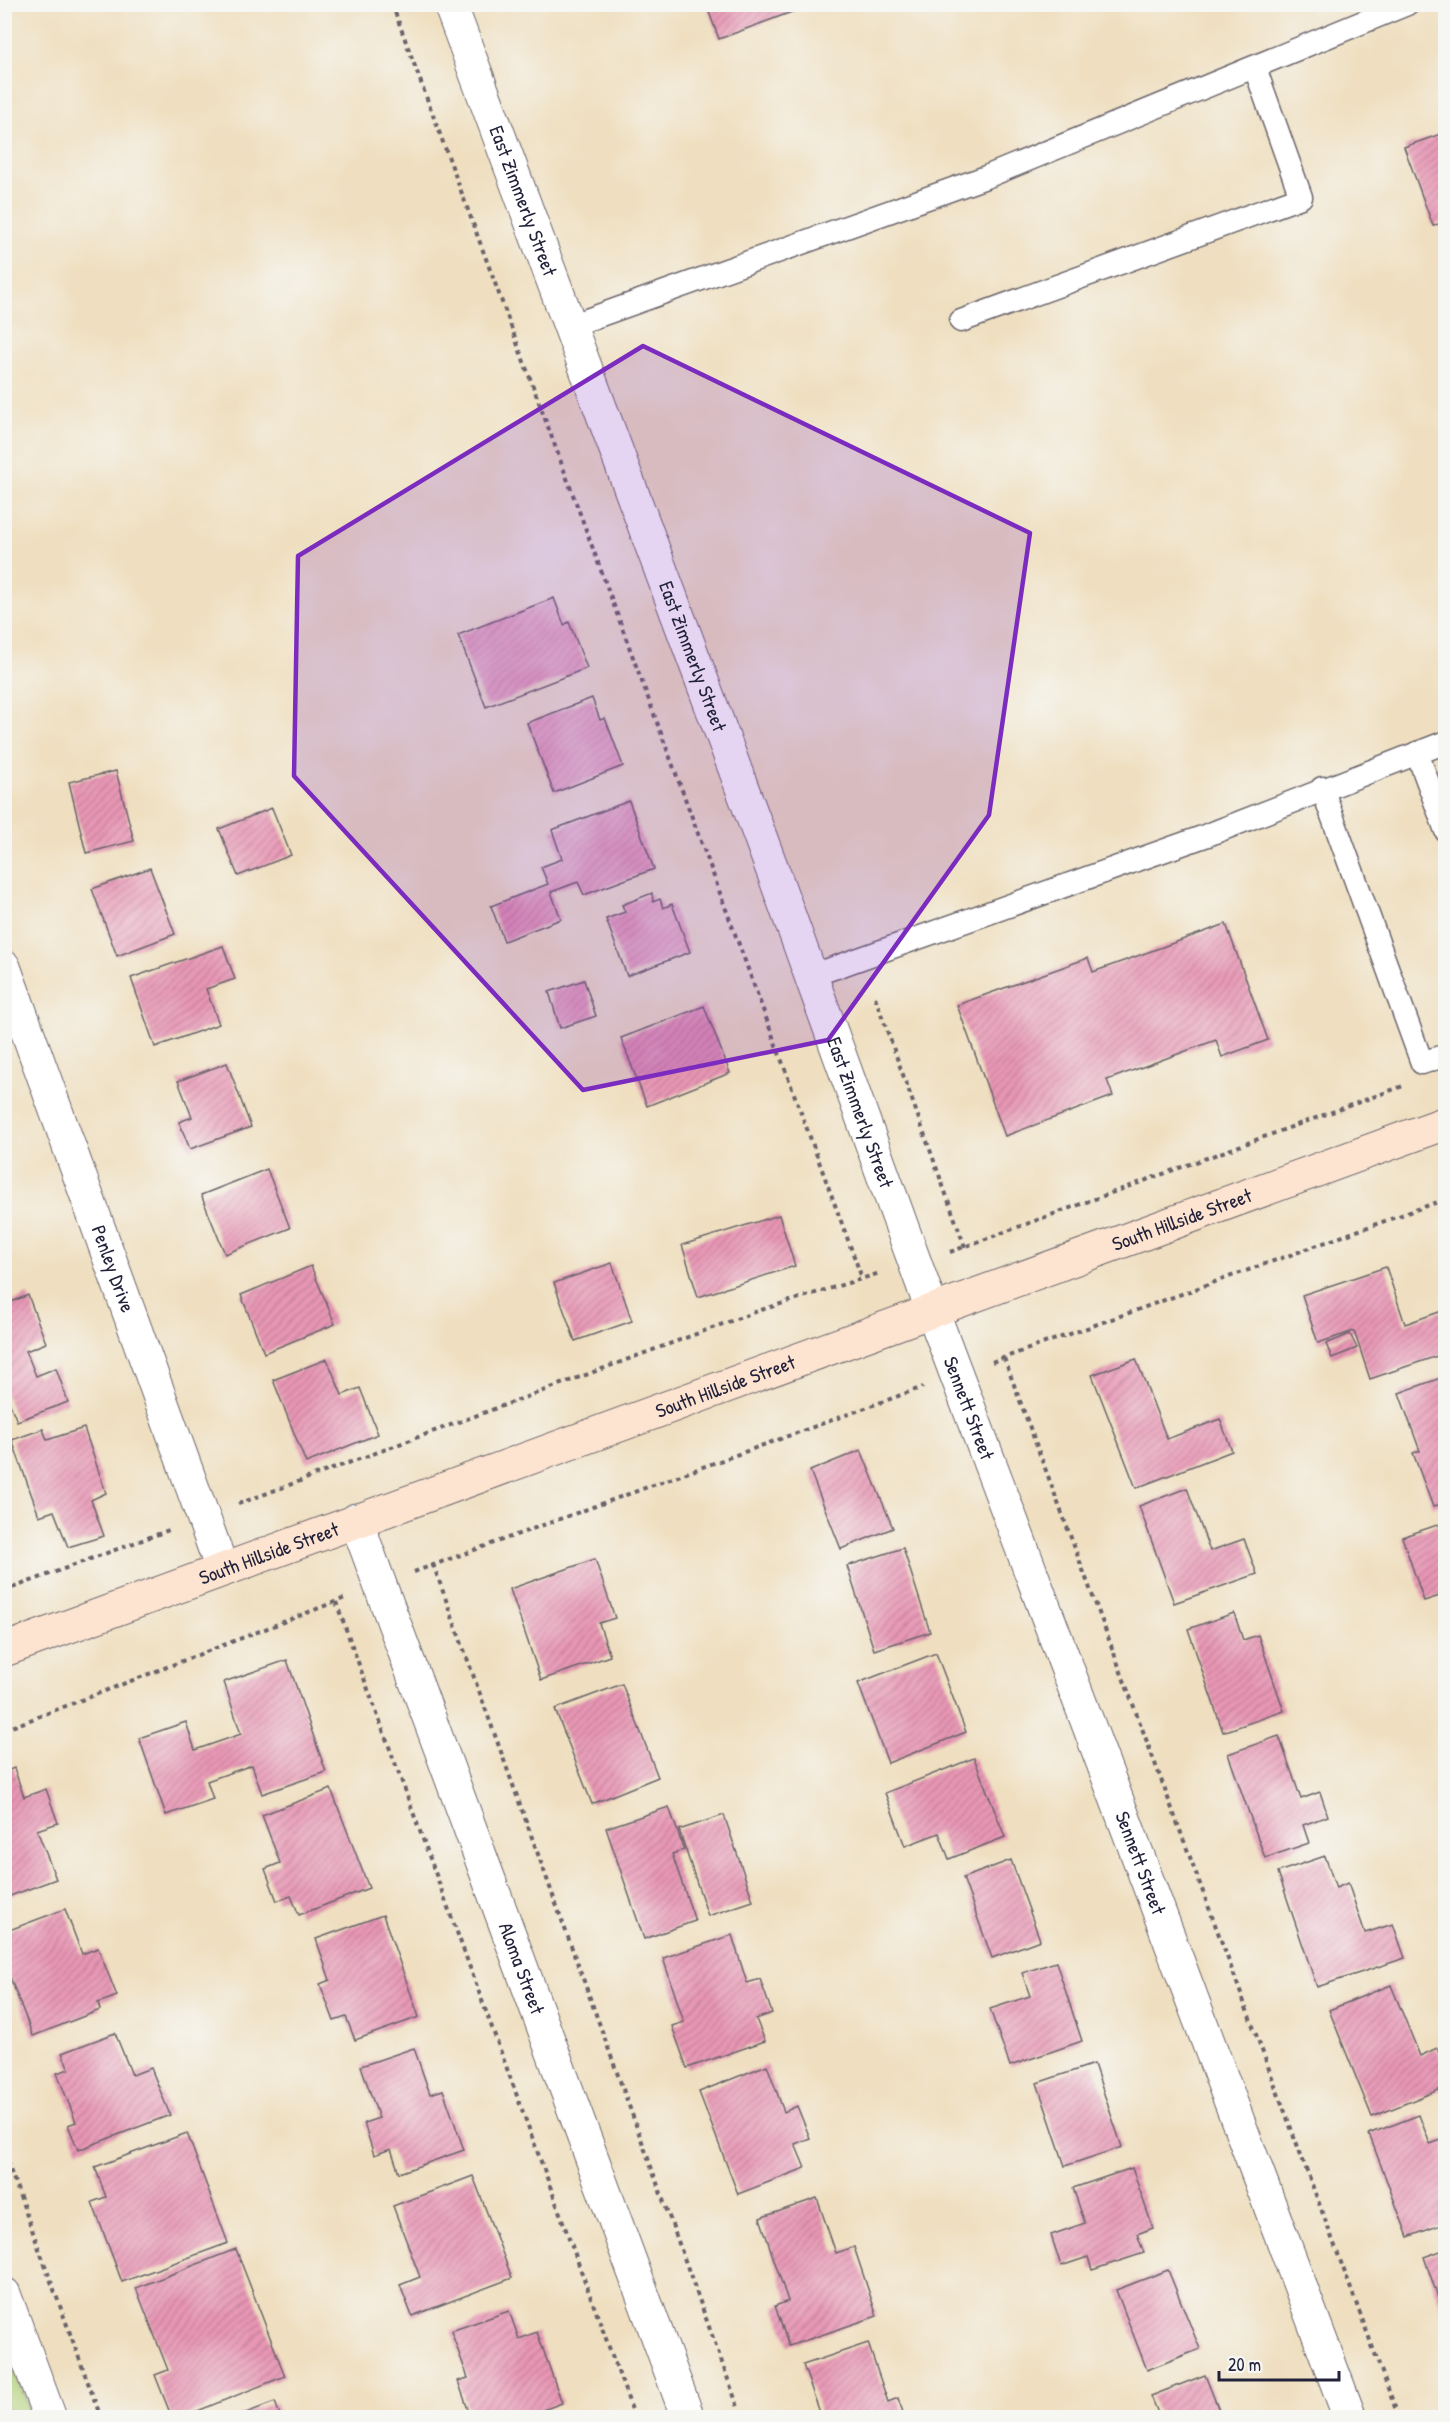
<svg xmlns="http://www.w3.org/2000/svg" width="1450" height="2422" font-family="'Patrick Hand',sans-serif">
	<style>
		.grass { fill: url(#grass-tufts); stroke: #6a7a5a; stroke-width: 1.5 }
		.building { fill: url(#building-hatch) }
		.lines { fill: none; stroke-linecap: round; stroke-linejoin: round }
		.lane-casing { stroke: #6a646a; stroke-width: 25 }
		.street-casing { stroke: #6a646a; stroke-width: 35 }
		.secondary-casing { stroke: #6a646a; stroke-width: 35 }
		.path { stroke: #6a646a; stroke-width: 4; stroke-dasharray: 4.5 4.5; stroke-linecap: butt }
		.lane { stroke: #fff; stroke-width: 22 }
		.street { stroke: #fff; stroke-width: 33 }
		.secondary { stroke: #fde4d1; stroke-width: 33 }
		.marked { fill: #7b2cbf; fill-opacity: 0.2; stroke: #7b2cbf; stroke-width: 4.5; stroke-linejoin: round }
		.labels { text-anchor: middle; stroke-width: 6; stroke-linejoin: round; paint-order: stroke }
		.street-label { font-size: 20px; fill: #22223b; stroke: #f6f6f2 }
	</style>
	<defs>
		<pattern id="grass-tufts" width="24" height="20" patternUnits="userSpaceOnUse" patternTransform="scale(1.5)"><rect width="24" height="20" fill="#b2d27a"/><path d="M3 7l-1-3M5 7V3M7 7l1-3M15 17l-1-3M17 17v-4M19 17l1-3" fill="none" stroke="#99b46a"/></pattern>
		<pattern id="building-hatch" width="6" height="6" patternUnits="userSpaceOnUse" patternTransform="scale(1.5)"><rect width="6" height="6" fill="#e997b5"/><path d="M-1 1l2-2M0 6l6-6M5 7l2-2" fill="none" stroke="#bc7b94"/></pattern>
	</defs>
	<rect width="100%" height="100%" fill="#f6f6f2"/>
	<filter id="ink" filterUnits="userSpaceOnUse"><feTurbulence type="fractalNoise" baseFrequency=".0167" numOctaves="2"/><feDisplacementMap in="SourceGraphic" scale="12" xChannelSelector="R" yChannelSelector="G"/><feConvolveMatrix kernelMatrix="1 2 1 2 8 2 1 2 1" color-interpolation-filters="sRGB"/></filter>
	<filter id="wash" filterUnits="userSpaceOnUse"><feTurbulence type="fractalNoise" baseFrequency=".008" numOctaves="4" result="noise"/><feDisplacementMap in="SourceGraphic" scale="24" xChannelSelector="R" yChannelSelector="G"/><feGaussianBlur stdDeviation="1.35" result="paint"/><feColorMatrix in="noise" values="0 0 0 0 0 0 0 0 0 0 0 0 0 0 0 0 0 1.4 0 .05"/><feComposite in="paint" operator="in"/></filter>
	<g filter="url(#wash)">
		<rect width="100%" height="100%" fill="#efdfc0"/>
		<path class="grass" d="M5,2343l26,74h-26z"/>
		<g id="blocks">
			<g class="building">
				<path d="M706,4h98l1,3 -86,32z"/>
				<path d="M1446,132v89l-13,5 -29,-79z"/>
				<path d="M554,598l10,27 5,-3 18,46 -101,39 -28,-72z"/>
				<path d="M592,698l8,22 5,-2 18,48 -69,27 -27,-70z"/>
				<path d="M116,771l18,70 -48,12 -17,-71z"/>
				<path d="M629,801l25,68 -70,26 -6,-13 -27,10 10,27 -57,22 -13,-35 57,-22 -7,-17 21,-8 -10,-29z"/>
				<path d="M272,808l19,47 -53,21 -19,-47z"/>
				<path d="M150,868l25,66 -58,22 -25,-67z"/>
				<path d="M652,893l1,9 7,-3 3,9 9,-4 18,48 -63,24 -21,-57 19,-7 -3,-7z"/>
				<path d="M1226,924l42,116 -46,17 -6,-17 -109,40 6,16 -108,40 -48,-131 131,-47 5,14z"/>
				<path d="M223,946l12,33 -29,10 13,35 -64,23 -24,-69z"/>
				<path d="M584,980l12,36 -36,12 -11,-36z"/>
				<path d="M704,1006l26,67 -83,33 -26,-68z"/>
				<path d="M227,1063l24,64 -61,22 -11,-27 13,-5 -14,-36z"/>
				<path d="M267,1169l23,59 -65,26 -24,-59z"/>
				<path d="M779,1215l16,51 -97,31 -16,-52z"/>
				<path d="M612,1263l20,58 -57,20 -21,-58z"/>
				<path d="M311,1266l24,58 -71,29 -23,-58z"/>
				<path d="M1386,1267l19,57 37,-13 4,9v33l-76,26 -16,-48 -36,12 -16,-48z"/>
				<path d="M28,1295l18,48 -20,8 10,25 20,-8 12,34 -51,19 -13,-31v-85z"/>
				<path d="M1350,1334l7,14 -25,10 -6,-14z"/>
				<path d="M327,1359l15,36 18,-7 18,46 -72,29 -33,-83z"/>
				<path d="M1136,1359l31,80 53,-20 12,32 -96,37 -44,-113z"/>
				<path d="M1446,1376v126l-13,5 -20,-54 7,-2 -21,-58z"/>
				<path d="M84,1428l22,65 -15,7 13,36 -36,11 -14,-36 -15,5 -27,-76 31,-11 4,11z"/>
				<path d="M861,1450l32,78 -52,21 -31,-78z"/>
				<path d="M1187,1488l23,63 34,-12 13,35 -83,29 -35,-97z"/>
				<path d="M1446,1522v72l-22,7 -22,-64z"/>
				<path d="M903,1548l27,84 -56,18 -27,-84z"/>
				<path d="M595,1559l20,59 -16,5 11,33 -69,24 -31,-91z"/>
				<path d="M1234,1613l9,27 15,-5 26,76 -61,21 -35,-103z"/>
				<path d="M936,1653l30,79 -78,31 -30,-80z"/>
				<path d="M287,1660l39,112 -64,22 -10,-29 -45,16 6,18 -47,16 -27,-77 47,-16 9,28 46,-16 -17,-52z"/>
				<path d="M622,1684l36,93 -66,27 -37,-95z"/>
				<path d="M1279,1736l22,63 19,-7 8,24 -25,9 6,18 -44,15 -37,-104z"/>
				<path d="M974,1758l31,79 -56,22 -10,-26 -34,13 -20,-53z"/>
				<path d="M14,1768l10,29 22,-8 12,34 -21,7 19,49 -46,17 -6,-15v-109z"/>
				<path d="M331,1789l38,99 -70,27 -8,-19 -14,5 -12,-32 15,-6 -18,-48z"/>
				<path d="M669,1807l15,43 -12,4 23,67 -51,18 -38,-111z"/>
				<path d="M724,1815l29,86 -45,15 -29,-86z"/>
				<path d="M1325,1856l11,32 12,-5 17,50 28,-9 12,34 -88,29 -39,-115z"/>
				<path d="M1011,1860l29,80 -48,18 -29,-80z"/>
				<path d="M65,1909l17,45 16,-6 19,48 -19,7 2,7 -67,26 -29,-74v-30z"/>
				<path d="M383,1915l36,102 -64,23 -9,-23 -12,4 -14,-37 10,-4 -14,-41z"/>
				<path d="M732,1935l15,48 13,-4 12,34 -16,6 9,22 -78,27 -15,-42 12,-4 -21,-64z"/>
				<path d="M1056,1962l26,79 -72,25 -20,-57 40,-13 -8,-23z"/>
				<path d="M1391,1985l29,71 17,-8 9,22v17l-74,30 -43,-107z"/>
				<path d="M115,2033l17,42 19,-7 19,47 -92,35 -10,-25 8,-3 -19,-49 12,-4 -7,-16z"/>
				<path d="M414,2048l16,46 13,-4 21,60 -65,23 -8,-24 -17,6 -10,-32 15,-5 -18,-52z"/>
				<path d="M1094,2064l28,83 -57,19 -28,-83z"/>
				<path d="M767,2065l17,47 13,-6 13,32 -15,6 10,24 -67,26 -39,-102z"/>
				<path d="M1419,2115l11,29 14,-5 2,5v79l-38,14 -39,-103z"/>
				<path d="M187,2133l41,110 -106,39 -30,-80 14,-5 -11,-30z"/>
				<path d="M1132,2168l21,60 -16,6 7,19 -52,17 -4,-13 -27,9 -10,-31 34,-12 -12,-35z"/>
				<path d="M473,2176l39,102 -100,38 -12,-31 20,-8 -27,-71z"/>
				<path d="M817,2198l19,55 18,-6 23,69 -88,30 -14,-40 13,-5 -28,-83z"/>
				<path d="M236,2249l49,127 -105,42h-8l-17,-43 13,-5 -32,-82z"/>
				<path d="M1446,2249v69h-1l-21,-61z"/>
				<path d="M1168,2270l32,79 -53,21 -31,-80z"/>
				<path d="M509,2311l10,28 18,-7 25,71 -41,15h-50l-13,-37 10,-3 -17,-47z"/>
				<path d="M868,2343l20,59 10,-4 7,20h-83l-19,-53z"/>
				<path d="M1205,2375l17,43h-62l-9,-22z"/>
				<path d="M275,2402l6,16h-46v-1z"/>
			</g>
		</g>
	</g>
	<g filter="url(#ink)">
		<use href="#blocks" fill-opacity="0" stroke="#6a646a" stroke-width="1.5"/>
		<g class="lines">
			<g class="lane-casing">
				<g id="lane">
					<path d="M961,321l340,-124 -46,-129"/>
					<path d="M570,326l416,-149 421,-173"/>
					<path d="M1417,753l29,78"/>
					<path d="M1322,788l100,275 24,-8"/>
					<path d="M811,976l394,-140 241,-94"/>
				</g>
			</g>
			<g class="street-casing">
				<g id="street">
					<path id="s1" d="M450,4l324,870 158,436 418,1108"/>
					<path id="s2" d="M4,967l218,602"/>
					<path id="s3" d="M356,1520l332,898"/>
					<path d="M4,2294l46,124"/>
				</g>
			</g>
			<g class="secondary-casing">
				<g id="secondary">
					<path id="s4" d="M4,1650l1442,-527"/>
				</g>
			</g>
			<g class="path">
				<path d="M392,4l470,1274"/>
				<path d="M875,997l90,250"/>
				<path d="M950,1252l453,-166"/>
				<path d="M1004,1358l395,1060"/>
				<path d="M992,1362l454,-163"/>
				<path d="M238,1504l520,-193 122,-38"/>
				<path d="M433,1564l309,854"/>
				<path d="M414,1572l509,-185"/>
				<path d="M4,1591l165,-61"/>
				<path d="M336,1602l299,816"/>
				<path d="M4,1730l341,-132"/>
				<path d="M4,2153l97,265"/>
			</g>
			<use href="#lane" class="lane"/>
			<use href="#street" class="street"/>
			<use href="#secondary" class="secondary"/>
		</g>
	</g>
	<path class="marked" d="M643,346l387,187 -41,282 -161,225 -245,50 -289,-314 4,-220z"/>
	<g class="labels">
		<g class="street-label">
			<text dy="7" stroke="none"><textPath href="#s1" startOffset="210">East Zimmerly Street</textPath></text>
			<text dy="7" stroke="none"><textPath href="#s1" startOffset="696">East Zimmerly Street</textPath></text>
			<text dy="7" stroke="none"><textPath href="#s1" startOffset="1182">East Zimmerly Street</textPath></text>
			<text dy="7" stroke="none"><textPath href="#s4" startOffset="1254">South Hillside Street</textPath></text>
			<text dy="7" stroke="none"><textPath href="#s2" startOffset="321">Penley Drive</textPath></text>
			<text dy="7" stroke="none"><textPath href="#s4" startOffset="768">South Hillside Street</textPath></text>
			<text dy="7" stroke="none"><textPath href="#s1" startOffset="1497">Sennett Street</textPath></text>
			<text dy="7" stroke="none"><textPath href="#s4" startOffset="282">South Hillside Street</textPath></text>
			<text dy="7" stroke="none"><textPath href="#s1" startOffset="1983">Sennett Street</textPath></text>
			<text dy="7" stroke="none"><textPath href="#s3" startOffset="478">Aloma Street</textPath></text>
		</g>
	</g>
	<rect width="1450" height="2422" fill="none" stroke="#f6f6f2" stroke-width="24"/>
	<path d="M1219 2371v9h120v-9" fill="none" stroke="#22223b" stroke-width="3"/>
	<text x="1228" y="2371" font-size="18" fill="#22223b" stroke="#f6f6f2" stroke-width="4.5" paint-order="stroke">20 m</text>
</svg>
